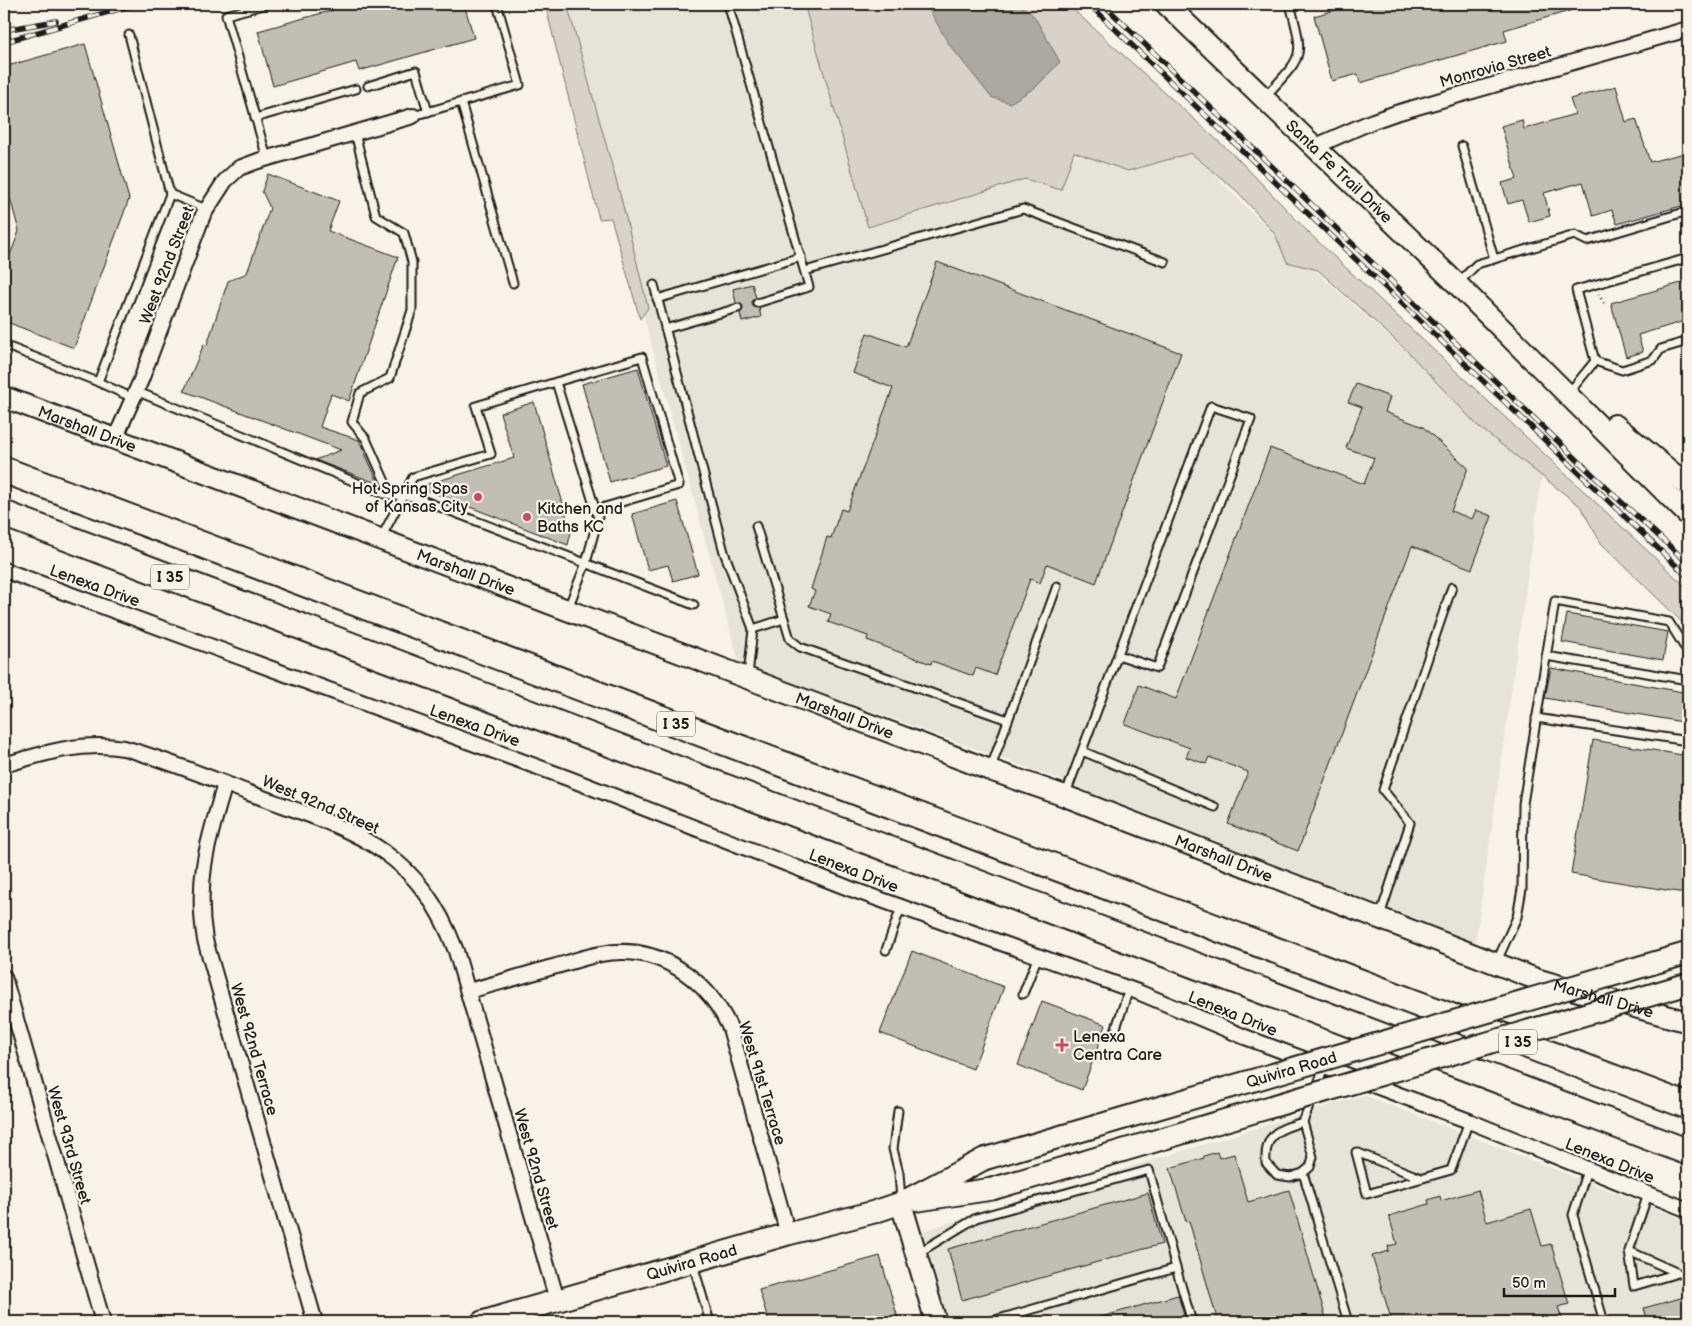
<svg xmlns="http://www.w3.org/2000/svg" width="1692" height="1326" font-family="'Balsamiq Sans',sans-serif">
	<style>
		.built { fill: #e6e3d9 }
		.green { fill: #d7d3cb; stroke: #7a7874 }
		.water { fill: #aca9a2; stroke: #72716c }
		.building { fill: #c0beb5; stroke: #1c1c1c }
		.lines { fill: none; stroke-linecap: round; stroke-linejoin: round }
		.lane-casing { stroke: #1c1c1c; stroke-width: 11 }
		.street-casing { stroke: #1c1c1c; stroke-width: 18 }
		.secondary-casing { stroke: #1c1c1c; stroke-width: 24 }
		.primary-casing { stroke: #1c1c1c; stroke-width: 25 }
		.highway-casing { stroke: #1c1c1c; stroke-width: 29 }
		.path { stroke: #1c1c1c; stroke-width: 2.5; stroke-dasharray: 1 4; stroke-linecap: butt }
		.lane { stroke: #f7f3e8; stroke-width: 7 }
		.street { stroke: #f7f3e8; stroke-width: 14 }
		.secondary { stroke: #f7f3e8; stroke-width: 20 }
		.primary { stroke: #f7f3e8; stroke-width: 21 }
		.highway { stroke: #f7f3e8; stroke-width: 25 }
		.rail-casing { stroke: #1c1c1c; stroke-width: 5.5 }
		.rail { stroke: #f7f3e8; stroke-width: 4; stroke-dasharray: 11; stroke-linecap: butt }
		.primary-bridge-casing { stroke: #1c1c1c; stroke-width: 25; stroke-linecap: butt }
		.primary-bridge { stroke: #f7f3e8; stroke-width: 21 }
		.poi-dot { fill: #d1495b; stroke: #f7f3e8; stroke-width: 2 }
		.labels { text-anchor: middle; stroke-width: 4.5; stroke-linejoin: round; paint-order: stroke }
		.shield { fill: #f7f3e8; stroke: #5e5c59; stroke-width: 1 }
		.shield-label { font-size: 15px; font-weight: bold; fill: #1c1c1c }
		.street-label { font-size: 16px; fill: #1c1c1c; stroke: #f7f3e8 }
		.poi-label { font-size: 16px; fill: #1c1c1c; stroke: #f7f3e8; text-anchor: start }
	</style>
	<rect width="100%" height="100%" fill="#f7f3e8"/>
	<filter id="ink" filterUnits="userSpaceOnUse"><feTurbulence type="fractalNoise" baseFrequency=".02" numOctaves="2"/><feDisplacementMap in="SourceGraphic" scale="10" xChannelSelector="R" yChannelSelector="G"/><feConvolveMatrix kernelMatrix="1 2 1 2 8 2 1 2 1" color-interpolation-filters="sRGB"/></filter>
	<g filter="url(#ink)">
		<g class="built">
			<path d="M558,4h245l70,214 203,-62 118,-2 65,66 283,254 -67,471 -427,-170 -309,-112z"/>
			<path d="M1364,1095l324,126v101h-739l-27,-91z"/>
		</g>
		<g class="green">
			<path d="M545,4h22l54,194 27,110 -8,11 -29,-101 -12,1z"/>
			<path d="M804,4h263l171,155 72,75 378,355v39l-87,-85 -21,-37 -101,-79 -74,-78 -87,-79 -31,-8 -12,-28 -37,-42 -47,-39 -63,18 -54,-19 -13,38 -36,-11 -157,48z"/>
		</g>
		<path class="water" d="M926,4h94l14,12 26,46 -24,25 -26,16 -19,-6 -43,-54z"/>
		<g class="building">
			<path d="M338,4h126l10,34 -115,33 -3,-9 -83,24 -15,-55 82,-23z"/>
			<path d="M1337,4h246v3l-79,23 3,11 -147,42 -2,-9 -26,7 -18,-65 25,-7z"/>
			<path d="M85,44l44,155 -55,149 -70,-27v-49l15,-41 -15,-55v-109z"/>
			<path d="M1616,86l10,36 10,-3 14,43 34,-9 4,13v38l-71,20 -5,-14 -19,6 -10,-34 -39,11 6,23 -21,6 -7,-22 -14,4 -6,-21 15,-4 -16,-53 21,-6 2,9 51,-15 -5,-15z"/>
			<path d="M268,174l71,27 -11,30 70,26 -49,144 -18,-7 -11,33 39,13 20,44 -64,-24 26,-10 -157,-59 20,-47 3,1 21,-64 19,-8 23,-65 -8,-17z"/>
			<path d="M937,262l244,91 -85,230 -49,-19 -7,19 -10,-4 -35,96 -19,-7 -3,8 -41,-15 -1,3 -64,-24 1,-4 -40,-14 3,-8 -22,-8 6,-15 -4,-2 16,-52 4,1 10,-29 6,2 46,-123 -40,-15 14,-40 39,14z"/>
			<path d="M1688,281v39l-50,15 5,17 -17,5 -15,-54z"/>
			<path d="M752,284l4,14 -4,6 7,4 2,9 -19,5 -2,-9 3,-7 -7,-3 -3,-14z"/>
			<path d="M638,368l28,98 -56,16 -28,-98z"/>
			<path d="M1356,384l34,13 -5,15 38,15 45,41 -17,43 21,8 4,-9 16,6 -20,53 -60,-23 -114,305 -70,-27 20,-52 -39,-15 -3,7 -20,-7 4,-9 -65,-24 14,-39 37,14 94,-251 94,36 10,-26 -28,-10 16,-41 -14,-5z"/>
			<path d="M534,402l37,130 -3,13 -150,-58 96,-29 -14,-45z"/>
			<path d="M677,501l21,73 -25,7 -5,-16 -20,5 -16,-56z"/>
			<path d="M1567,614l101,18 -5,28 -101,-18z"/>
			<path d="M1551,668l137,25v30l-143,-25z"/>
			<path d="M1593,740l95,16v114l-4,23 -113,-19z"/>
			<path d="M912,951l92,36 -31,82 -93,-36z"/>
			<path d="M1042,1001l64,24 -24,65 -64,-25z"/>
			<path d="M1217,1152l2,6 15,-4 14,48 41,-12 38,132h-109l-29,-101 -3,1 -16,-54 34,-10v-2z"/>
			<path d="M1478,1190l9,32 44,-13 11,37 9,-2 18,60 -11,3 5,15h-171l-20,-66 17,-5 -1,-5 9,-2 -8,-28 40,-12 -1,-4 12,-4 1,5z"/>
			<path d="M1148,1193l14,51 -200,56 -14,-51z"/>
			<path d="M880,1256l19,66h-130l-10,-32z"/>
			<path d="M1178,1295l8,27h-92v-3z"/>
			<path d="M1688,1296v26h-40l-4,-14z"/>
		</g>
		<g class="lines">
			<g class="lane-casing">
				<g id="lane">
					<path d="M728,4l81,283 -52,16"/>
					<path d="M1686,4l2,6"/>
					<path d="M1177,14l11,-10"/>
					<path d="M368,86l48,-15 12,41"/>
					<path d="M1265,97c38,-42 40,-37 25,-93"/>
					<path d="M461,102l52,181"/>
					<path d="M413,116l107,-31 -23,-81"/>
					<path d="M255,118l101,-29"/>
					<path d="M355,133l21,83 28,17 8,29v48l-22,68 -30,15 -8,29 14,17 25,56"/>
					<path d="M1462,146l32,113"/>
					<path d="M267,158l-41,-143 41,-11"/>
					<path d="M170,194l36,15"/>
					<path d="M805,271l218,-62 142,53"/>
					<path d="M1458,283l19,-19 98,-29 12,6 101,-30"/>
					<path d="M654,285l70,267 29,77"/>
					<path d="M657,299l144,-42"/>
					<path d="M665,329l73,-21"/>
					<path d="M4,345l94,37 72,-188 -41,-159"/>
					<path d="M1595,361l-19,-71 112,-32"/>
					<path d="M1595,361l27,9 31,-10 8,-11 27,-8"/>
					<path d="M98,382l35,16"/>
					<path d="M556,382l86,-25 37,128 -84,25"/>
					<path d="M1572,389l23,-28"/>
					<path d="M136,391l248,103 30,3 280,108"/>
					<path d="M1681,477l7,-10"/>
					<path d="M756,526l34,113 10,8 208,73"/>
					<path d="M381,538l32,-61 78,-23 -15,-48 80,-24 42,136 -12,45 -18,45"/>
					<path d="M1546,656l142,24"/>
					<path d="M748,676l5,-47 31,-10"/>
					<path d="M1536,718l152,23"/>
					<path d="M1082,751l133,56"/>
					<path d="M990,770l67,-184"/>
					<path d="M1065,796l146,-390 40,13 -94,249 -39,-13"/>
					<path d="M1380,916l30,-93 -27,-33 69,-203"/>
					<path d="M886,950l15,-43"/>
					<path d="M1497,961l20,-44 5,-28 1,-85 32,-203 114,21 19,31"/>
					<path d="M1023,994l15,-38"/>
					<path d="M1114,1034l15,-45"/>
					<path d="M1316,1089l8,-21"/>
					<path d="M898,1111l-5,38 6,24 2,27"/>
					<path d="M1303,1122c-25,7 -39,12 -37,41l11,12 13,2 13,-4 7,-6 3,-10 -10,-35 9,-23"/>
					<path d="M1587,1170l-14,45 31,107"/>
					<path d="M1303,1173l45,149"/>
					<path d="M1421,1178l-65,-26 11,42 84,-24 18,-49"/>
					<path d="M1629,1251l5,35 44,-13 -49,-22 19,-57"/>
					<path d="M918,1253l58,-35 173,-48 27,98 -188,54"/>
					<path d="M693,1264l17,58"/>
					<path d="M1176,1268l16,54"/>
				</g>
			</g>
			<g class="street-casing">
				<g id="street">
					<path d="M1316,146l57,-25 23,-8 292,-84"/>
					<path d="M115,439l26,-59 62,-165 22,-34 14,-13 19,-7 155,-45"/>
					<path d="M4,570l566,209 281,110 287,103 107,45 224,84 219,89"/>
					<path d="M4,765c40,-12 78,-24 120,-17 43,12 84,29 125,45 98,36 167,51 207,158l101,349"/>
					<path d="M225,784c-17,57 -30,95 -20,156l110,382"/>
					<path d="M4,977l99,345"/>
					<path d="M468,991c27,-7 54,-15 81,-23 17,-4 34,-11 52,-14 56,-11 106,24 129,74l58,206"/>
				</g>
			</g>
			<g class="secondary-casing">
				<g id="secondary">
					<path id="s1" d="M1166,4l291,280 231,231"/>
					<path id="s2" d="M4,397l986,373 75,26 471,183 152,43"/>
					<path d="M1615,425l73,61"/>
					<path d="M901,1203l35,119"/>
				</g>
			</g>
			<g class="primary-casing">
				<g id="primary">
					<path d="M919,1200l73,-11"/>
					<path id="s3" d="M482,1322l306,-88 86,-22 27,-9 83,-44"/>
				</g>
			</g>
			<g class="highway-casing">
				<g id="highway">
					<path d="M4,470l1684,636"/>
					<path d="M4,514l1684,638"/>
				</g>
			</g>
			<path class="path" d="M1598,294l6,9"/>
			<use href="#lane" class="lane"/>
			<use href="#street" class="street"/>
			<use href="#secondary" class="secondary"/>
			<use href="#primary" class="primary"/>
			<use href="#highway" class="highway"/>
			<g class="rail-casing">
				<g id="rail">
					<path d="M1089,4l599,573"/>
					<path d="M1103,4l514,494 71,65"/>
					<path d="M4,30l52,-9"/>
					<path d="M4,42l132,-38"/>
				</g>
			</g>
			<use href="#rail" class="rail"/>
			<g class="primary-bridge-casing">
				<g id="primary-bridge">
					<path id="s4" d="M984,1159l704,-206"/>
					<path d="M992,1189l696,-205"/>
				</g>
			</g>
			<use href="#primary-bridge" class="primary-bridge"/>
		</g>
	</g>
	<g class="poi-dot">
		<circle cx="478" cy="497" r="5"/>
		<circle cx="527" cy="517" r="5"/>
		<path d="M1059.5 1037.5h5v5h5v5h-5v5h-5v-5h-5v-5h5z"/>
	</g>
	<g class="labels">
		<g class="shield">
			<rect x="151" y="564.5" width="38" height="25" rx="4"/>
			<rect x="657" y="711.5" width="38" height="25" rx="4"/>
			<rect x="1499" y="1029.5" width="38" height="25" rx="4"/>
		</g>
		<g class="shield-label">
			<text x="170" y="582">I 35</text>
			<text x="676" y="729">I 35</text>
			<text x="1518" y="1047">I 35</text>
		</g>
		<g class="street-label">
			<text transform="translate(1495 66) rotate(-16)" y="6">Monrovia Street</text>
			<text dy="6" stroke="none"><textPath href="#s1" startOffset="241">Santa Fe Trail Drive</textPath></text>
			<text transform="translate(166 265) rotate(-69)" y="6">West 92nd Street</text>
			<text dy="6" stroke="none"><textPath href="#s2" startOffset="89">Marshall Drive</textPath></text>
			<text dy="6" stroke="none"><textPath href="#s2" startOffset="494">Marshall Drive</textPath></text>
			<text transform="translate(95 585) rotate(20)" y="6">Lenexa Drive</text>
			<text dy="6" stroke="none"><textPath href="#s2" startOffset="899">Marshall Drive</textPath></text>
			<text transform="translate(475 725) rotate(20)" y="6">Lenexa Drive</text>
			<text transform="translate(321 804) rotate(23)" y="6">West 92nd Street</text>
			<text dy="6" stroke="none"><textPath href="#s2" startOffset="1304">Marshall Drive</textPath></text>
			<text transform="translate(854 870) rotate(21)" y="6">Lenexa Drive</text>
			<text dy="6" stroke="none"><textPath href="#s2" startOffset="1709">Marshall Drive</textPath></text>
			<text transform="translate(1233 1013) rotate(22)" y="6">Lenexa Drive</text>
			<text transform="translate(255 1049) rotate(74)" y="6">West 92nd Terrace</text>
			<text dy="6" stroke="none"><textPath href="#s4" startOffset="320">Quivira Road</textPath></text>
			<text transform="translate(763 1083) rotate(73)" y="6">West 91st Terrace</text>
			<text transform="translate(70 1145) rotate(74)" y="6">West 93rd Street</text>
			<text transform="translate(1610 1160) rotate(22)" y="6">Lenexa Drive</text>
			<text transform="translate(537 1169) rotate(74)" y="6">West 92nd Street</text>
			<text dy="6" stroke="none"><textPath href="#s3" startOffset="218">Quivira Road</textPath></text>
		</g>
		<g class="poi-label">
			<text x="468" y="494" text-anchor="end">Hot Spring Spas<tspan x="468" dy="18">of Kansas City</tspan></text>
			<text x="537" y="514">Kitchen and<tspan x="537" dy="18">Baths KC</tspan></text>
			<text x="1073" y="1042">Lenexa<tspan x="1073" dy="18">Centra Care</tspan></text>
		</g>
	</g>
	<rect width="1692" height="1326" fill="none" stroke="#f7f3e8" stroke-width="20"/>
	<rect x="10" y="10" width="1672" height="1306" fill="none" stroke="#1c1c1c" stroke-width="2" filter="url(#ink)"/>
	<path d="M1504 1288v8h111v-8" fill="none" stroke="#1c1c1c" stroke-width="2.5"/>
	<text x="1512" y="1288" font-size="15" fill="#1c1c1c" stroke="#f7f3e8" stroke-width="4" paint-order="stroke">50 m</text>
</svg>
